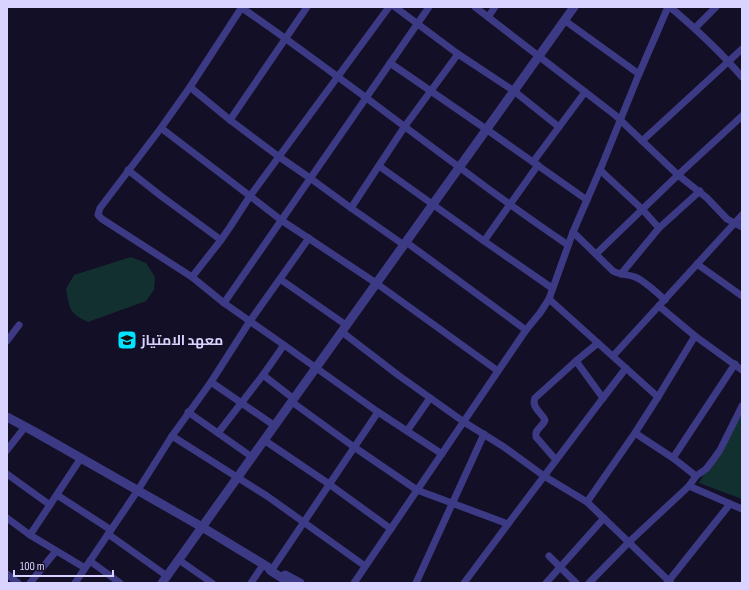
<svg xmlns="http://www.w3.org/2000/svg" width="749" height="590" font-family="'Sofia Sans Condensed',Cairo,sans-serif">
	<style>
		.green { fill: #12302f }
		.lines { fill: none; stroke-linecap: round; stroke-linejoin: round }
		.minor { stroke: #3d3a85; stroke-width: 7 }
		.tertiary { stroke: #3d3a85; stroke-width: 9 }
		.labels { text-anchor: middle; stroke-width: 4; stroke-linejoin: round; paint-order: stroke }
		.poi-label { font-size: 14px; font-weight: bold; fill: #d9d4ff; stroke: #130f26; text-anchor: start }
	</style>
	<rect width="100%" height="100%" fill="#130f26"/>
	<g class="green">
		<path d="M131,257l15,6 9,14 -1,13 -8,11 -58,21c-20,-9 -18,-14 -22,-33l8,-14z"/>
		<path d="M742,403v96l-43,-16z"/>
	</g>
	<g class="lines">
		<g class="minor">
			<path d="M242,7l-52,80 -29,41 -61,80 -2,7 4,4 90,58 32,26 60,42 94,67 64,42"/>
			<path d="M389,7l-139,189 31,24 95,63 122,88"/>
			<path d="M395,7l63,47 56,37 45,36"/>
			<path d="M475,7l140,108 63,60 29,23 20,21 15,8"/>
			<path d="M670,7c26,22 50,44 72,70"/>
			<path d="M242,8c74,51 145,106 217,159 36,27 72,53 109,78"/>
			<path d="M488,17l7,-10"/>
			<path d="M564,20l75,54"/>
			<path d="M695,28l21,-21"/>
			<path d="M390,63l96,66 101,71"/>
			<path d="M190,87l40,33 48,36 32,22 41,30 53,37"/>
			<path d="M230,120l77,-113"/>
			<path d="M161,128l89,68 -20,31 -9,13 -29,37"/>
			<path d="M642,141l100,-92"/>
			<path d="M533,162l52,-70"/>
			<path d="M379,166l105,75 68,47"/>
			<path d="M128,170l33,26 60,44"/>
			<path d="M600,170l42,39 17,19"/>
			<path d="M351,208l54,-82 53,-72"/>
			<path d="M573,232l40,39c7,4 14,3 22,6 10,4 21,15 30,23"/>
			<path d="M484,241l54,-76"/>
			<path d="M406,242l120,88"/>
			<path d="M596,254l82,-79 64,-59"/>
			<path d="M697,264l45,32"/>
			<path d="M621,274l38,-46 41,-37"/>
			<path d="M280,279l66,46"/>
			<path d="M549,299l109,98"/>
			<path d="M224,303l205,-296"/>
			<path d="M659,306l36,30 47,34"/>
			<path d="M342,332l56,43 66,47 40,25 40,29 43,26 84,81"/>
			<path d="M7,341l12,-16"/>
			<path d="M613,356l129,-141"/>
			<path d="M263,375l31,24"/>
			<path d="M211,382l64,44"/>
			<path d="M603,398l23,-30"/>
			<path d="M292,402l62,45 63,43 91,34 95,-126 -27,-37"/>
			<path d="M188,412l64,45"/>
			<path d="M407,431l23,-33"/>
			<path d="M218,433l45,-58 21,-30"/>
			<path d="M635,433l38,25 23,18"/>
			<path d="M172,436l95,60 98,70"/>
			<path d="M264,440l65,44 62,45"/>
			<path d="M7,450l18,-23"/>
			<path d="M673,458l62,-94"/>
			<path d="M556,460l-20,-23c-2,-8 7,-10 9,-17 -4,-8 -14,-13 -10,-22l41,-37 22,-18"/>
			<path d="M7,474l43,31"/>
			<path d="M689,486l53,23"/>
			<path d="M57,495l54,35"/>
			<path d="M587,502l48,-69 23,-36 37,-61"/>
			<path d="M7,518l23,17 55,33"/>
			<path d="M108,534l59,42"/>
			<path d="M30,535l51,-77"/>
			<path d="M549,556l27,27"/>
			<path d="M179,560l33,23"/>
			<path d="M90,561l30,22"/>
			<path d="M271,571l107,-159"/>
			<path d="M7,574l11,9"/>
			<path d="M30,583l26,-32"/>
			<path d="M75,583l63,-93 34,-54 39,-54 39,-61 59,-83"/>
			<path d="M251,583l12,-18"/>
			<path d="M354,583l172,-253 14,-17 9,-14 24,-67 27,-62 39,-96 29,-67"/>
			<path d="M416,583l68,-149"/>
			<path d="M464,583l44,-59"/>
			<path d="M546,583l58,-65"/>
			<path d="M589,583l40,-41 60,-56 7,-10 10,-7 7,-9 7,-10 22,-44"/>
			<path d="M667,583l63,-79"/>
		</g>
		<g class="tertiary">
			<path d="M7,417l28,15 167,95 66,40 3,4 19,12"/>
			<path d="M285,575l15,8"/>
			<path d="M162,583l412,-576"/>
		</g>
	</g>
	<defs>
		<g id="school-square" transform="scale(1)"><rect x="-9" y="-9" width="18" height="18" rx="4" fill="#00e5ff" stroke="#130f26"/><path d="M0-5L7-2L0 1L-7-2ZM-4 1L0 2.5L4 1V4Q0 6-4 4Z" fill="#111"/></g>
	</defs>
	<g fill-rule="evenodd">
		<use href="#school-square" x="127" y="340"/>
	</g>
	<g class="labels">
		<g class="poi-label">
			<text x="141" y="345">معهد الامتياز</text>
		</g>
	</g>
	<rect width="749" height="590" fill="none" stroke="#d9d4ff" stroke-width="16"/>
	<path d="M14 570v6h99v-6" fill="none" stroke="#d9d4ff" stroke-width="2"/>
	<text x="20" y="570" font-size="12" fill="#d9d4ff" stroke="#130f26" stroke-width="3" paint-order="stroke">100 m</text>
</svg>
